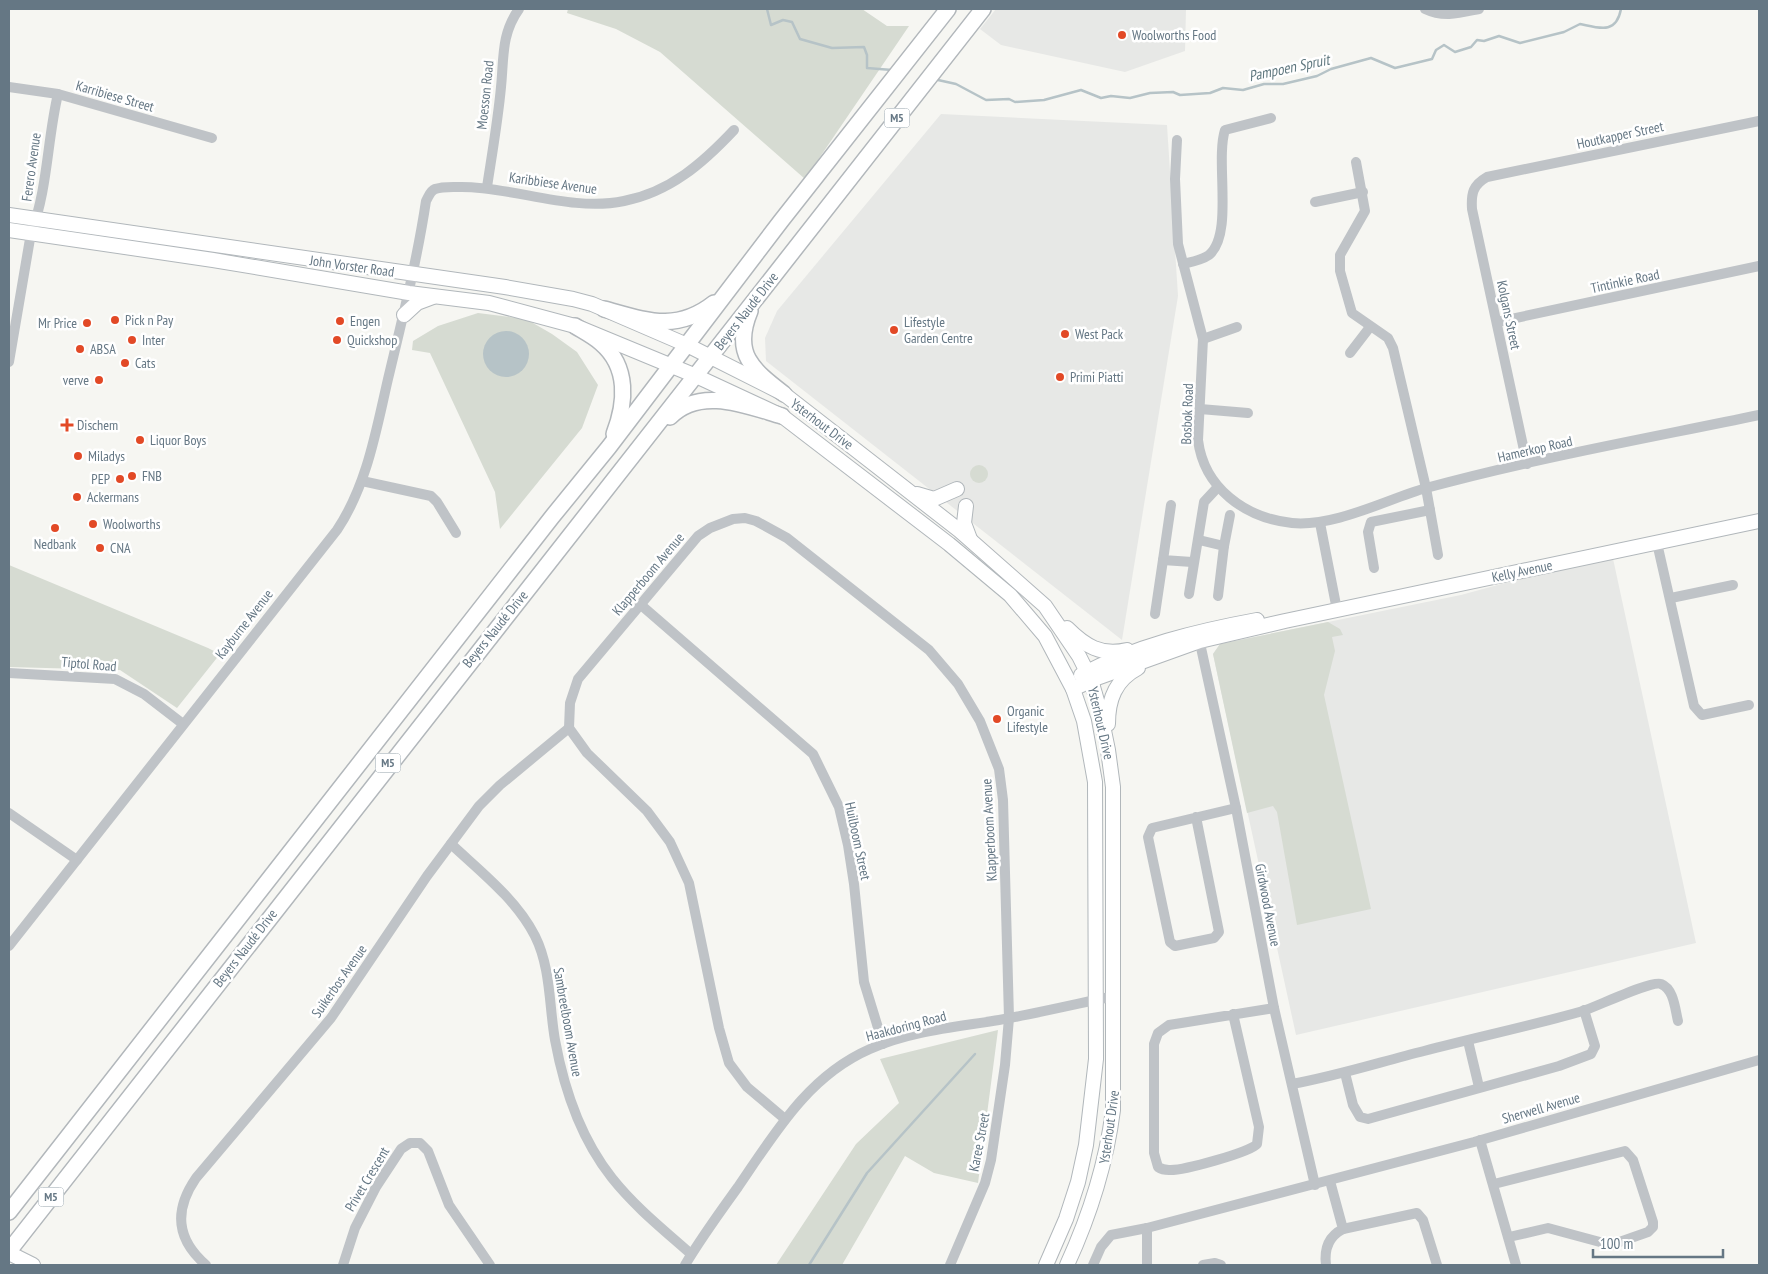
<svg xmlns="http://www.w3.org/2000/svg" width="1768" height="1274" font-family="'PT Sans Narrow',sans-serif">
	<style>
		.built { fill: #e7e8e6 }
		.green { fill: #d6dbd2 }
		.water { fill: #b6c3c7 }
		.lines { fill: none; stroke-linecap: round; stroke-linejoin: round }
		.stream { stroke: #b6c3c7; stroke-width: 2.5 }
		.secondary-casing { stroke: #b1b7bb; stroke-width: 16 }
		.primary-casing { stroke: #b2b7bb; stroke-width: 18 }
		.street { stroke: #bfc3c7; stroke-width: 10 }
		.secondary { stroke: #fff; stroke-width: 14 }
		.primary { stroke: #fff; stroke-width: 15 }
		.poi-dot { fill: #e24926; stroke: #fff; stroke-width: 2 }
		.labels { text-anchor: middle; stroke-width: 5; stroke-linejoin: round; paint-order: stroke }
		.shield { fill: #fff; stroke: #93a0a9; stroke-width: 1 }
		.shield-label { font-size: 12px; font-weight: bold; fill: #657784 }
		.poi-label { font-size: 14px; fill: #657784; stroke: #fff; text-anchor: start }
		.street-label { font-size: 14px; fill: #657784; stroke: #fff }
		.water-label { font-size: 15px; font-style: italic; fill: #617980; stroke: #fff }
	</style>
	<rect width="100%" height="100%" fill="#f6f6f2"/>
	<g class="built">
		<path d="M996,9h190l-1,42 -60,21 -124,-27 -21,-16z"/>
		<path d="M941,114l226,11 11,171 -56,344 -356,-279 -1,-23 12,-27z"/>
		<path d="M1612,554l84,389 -400,92 -83,-381 7,-10 241,-49z"/>
	</g>
	<g class="green">
		<path d="M568,9h294l25,17h22l-104,153 -145,-127 -44,-23 -49,-16z"/>
		<path d="M478,313l48,6 26,15 25,18 21,33 -16,43 -82,101 -5,-37 -65,-139 -18,-3 1,-9 25,-15z"/>
		<circle cx="979" cy="474" r="9"/>
		<path d="M9,565l199,83 12,6 -43,54 -57,-38 -111,-3z"/>
		<path d="M1328,622l12,7 3,6 -11,2 3,14 -11,44 47,214 -74,16 -20,-113 -4,-6 -26,7 -34,-159 7,-10z"/>
		<path d="M998,1030l-20,153 -44,-10 -29,-17 -63,109h-66l80,-121 43,-41 -19,-44z"/>
	</g>
	<circle class="water" cx="506" cy="354" r="23"/>
	<g class="lines">
		<g class="stream">
			<path d="M767,9l4,16 12,-5 9,2 8,17 32,9 32,-1 3,8v13l25,2"/>
			<path d="M938,80l18,4 30,16 23,-1 6,3 29,-2 37,-10 20,8 10,-2 19,2 20,-5 23,-1 7,3 30,-2 13,-5 20,2 21,-6h19l34,-8 14,-7 40,-11 24,10 37,-9 4,-9 8,-5 11,7 16,-5 6,-7 7,1 15,-5 21,7 44,-11 16,-8c19,4 36,11 41,-15"/>
			<path d="M809,1265l58,-92 108,-119"/>
		</g>
		<g class="secondary-casing">
			<g id="secondary">
				<path d="M9,215l496,72 68,12 19,5 95,41 97,49 176,137 85,75 34,50 12,24 9,31 8,39 5,37v323c-7,55 -23,105 -46,155"/>
				<path d="M9,230l204,30 196,33 80,10 86,23 121,50 86,40 167,128 61,51 35,41 28,53 11,32 11,61 1,277 -10,86 -8,37 -12,37 -20,46"/>
				<path d="M404,315l13,-12 16,-6"/>
				<path d="M917,494l17,5 23,-10"/>
				<path d="M966,506l-2,17 6,16"/>
				<path d="M1067,628c18,18 34,28 60,22"/>
				<path d="M1081,675c55,-29 116,-44 176,-55"/>
				<path d="M1073,689l24,-11 103,-37 85,-20 474,-100"/>
				<path d="M1108,724c0,-24 7,-44 30,-56"/>
				<path d="M9,1253l24,12"/>
			</g>
		</g>
		<g class="primary-casing">
			<g id="primary">
				<path d="M604,309c41,11 72,24 110,-6"/>
				<path d="M750,311c-18,43 3,59 34,83"/>
				<path d="M575,326c8,5 18,10 26,17 28,24 25,60 13,91"/>
				<path d="M670,417c30,-31 77,-11 112,-1"/>
				<path d="M9,1212l543,-695 57,-70 172,-226 167,-212"/>
				<path d="M9,1251c323,-416 649,-829 974,-1242"/>
			</g>
		</g>
		<g class="street">
			<path d="M1425,9c19,9 35,4 54,0"/>
			<path d="M9,87l49,7 154,44"/>
			<path d="M1177,140l-2,39 3,65 25,95 -5,101c6,48 47,78 94,83 43,4 93,-23 134,-35 110,-30 223,-50 333,-73"/>
			<path d="M1356,162l9,49 -25,44v16l12,42 36,25 5,10 33,140 12,67"/>
			<path d="M487,187c5,-33 11,-67 14,-100 3,-29 0,-53 18,-78"/>
			<path d="M1315,202l48,-10"/>
			<path d="M1183,264c9,-2 19,-4 26,-9 25,-21 6,-94 16,-125l46,-12"/>
			<path d="M1497,322l262,-56"/>
			<path d="M1203,339l34,-12"/>
			<path d="M1350,353l20,-26"/>
			<path d="M9,362l22,-129c17,-44 16,-93 27,-139"/>
			<path d="M1200,409l48,4"/>
			<path d="M1527,464l-55,-255c-1,-16 1,-24 15,-32l272,-56"/>
			<path d="M362,481l69,15 6,6 19,31"/>
			<path d="M1171,505l-8,55 29,2"/>
			<path d="M1320,523l17,87"/>
			<path d="M1199,540l25,6 -6,50"/>
			<path d="M1657,543l37,163 8,9 47,-10"/>
			<path d="M1224,546l6,-31"/>
			<path d="M1374,568l-6,-36 3,-10 59,-12"/>
			<path d="M1189,594l15,-92 13,-14"/>
			<path d="M1671,598l62,-13"/>
			<path d="M641,605l172,149 26,53 9,38 6,39 10,98 19,62"/>
			<path d="M1155,614l8,-54"/>
			<path d="M1198,634l38,174 38,200 41,177"/>
			<path d="M9,673l106,6 29,15 39,30"/>
			<path d="M9,813l68,47"/>
			<path d="M1196,817l23,115 -5,6 -39,8 -5,-4 -22,-105 4,-9 84,-20"/>
			<path d="M451,844c30,28 65,55 84,92 16,32 14,70 20,104 9,49 26,99 57,138 23,29 52,52 79,76"/>
			<path d="M9,946l328,-416c30,-45 39,-99 51,-151 14,-59 29,-118 38,-178 3,-5 4,-10 9,-12 8,-3 19,-2 27,-2 53,0 109,25 162,14 46,-9 79,-38 110,-71"/>
			<path d="M1233,1014l26,113 -2,17c-6,8 -75,27 -88,26 -4,0 -8,-1 -11,-3l-4,-14v-109l4,-11 11,-8 105,-17"/>
			<path d="M1468,1041l11,46"/>
			<path d="M1345,1073l8,32 7,12 8,2 191,-53 32,-12 4,-8 -11,-36"/>
			<path d="M1292,1084c45,-8 88,-22 132,-33 53,-14 106,-25 159,-40 15,-5 69,-31 78,-27 13,5 14,25 17,37"/>
			<path d="M785,1119l-38,-32 -18,-24 -10,-35 -30,-145 -19,-41 -23,-31 -60,-58 -18,-25 1,-25 8,-24 120,-143 12,-8 23,-9 12,-1 11,3 31,17 142,112 29,34 22,37 19,48 4,31 6,218 -4,47 -14,95 -6,23 -35,82"/>
			<path d="M1480,1140l36,125"/>
			<path d="M1494,1184l131,-33 8,9 20,62v5l-5,5 -37,13 -63,-17 -39,9"/>
			<path d="M1147,1228v37"/>
			<path d="M1343,1229l74,-16 6,7 14,45"/>
			<path d="M206,1265c-30,-26 -32,-55 -10,-87l135,-160 96,-142 52,-70 21,-21 69,-57"/>
			<path d="M343,1265l12,-37 21,-41 25,-38 9,-6h10l8,8 21,54 41,60"/>
			<path d="M685,1265c16,-27 35,-53 53,-78 37,-54 70,-111 132,-138 39,-18 87,-22 129,-29 39,-7 77,-16 115,-24"/>
			<path d="M1093,1265l8,-18 10,-12 36,-7 327,-86 285,-82"/>
			<path d="M1203,1265l12,-2 6,2"/>
			<path d="M1326,1265c-2,-16 3,-29 17,-36l-13,-48"/>
		</g>
		<use href="#secondary" class="secondary"/>
		<use href="#primary" class="primary"/>
	</g>
	<g class="poi-dot">
		<circle cx="1122" cy="35" r="5"/>
		<circle cx="115" cy="320" r="5"/>
		<circle cx="340" cy="321" r="5"/>
		<circle cx="87" cy="323" r="5"/>
		<circle cx="894" cy="330" r="5"/>
		<circle cx="1065" cy="334" r="5"/>
		<circle cx="132" cy="340" r="5"/>
		<circle cx="337" cy="340" r="5"/>
		<circle cx="80" cy="349" r="5"/>
		<circle cx="125" cy="363" r="5"/>
		<circle cx="1060" cy="377" r="5"/>
		<circle cx="99" cy="380" r="5"/>
		<path d="M64.5 417.5h5v5h5v5h-5v5h-5v-5h-5v-5h5z"/>
		<circle cx="140" cy="440" r="5"/>
		<circle cx="78" cy="456" r="5"/>
		<circle cx="132" cy="476" r="5"/>
		<circle cx="120" cy="479" r="5"/>
		<circle cx="77" cy="497" r="5"/>
		<circle cx="93" cy="524" r="5"/>
		<circle cx="55" cy="528" r="5"/>
		<circle cx="100" cy="548" r="5"/>
		<circle cx="997" cy="719" r="5"/>
	</g>
	<g class="labels">
		<g class="shield">
			<rect x="884.5" y="108.5" width="25" height="19" rx="4"/>
			<rect x="375.5" y="753.5" width="25" height="19" rx="4"/>
			<rect x="38.5" y="1187.5" width="25" height="19" rx="4"/>
		</g>
		<g class="shield-label">
			<text x="897" y="122">M5</text>
			<text x="388" y="767">M5</text>
			<text x="51" y="1201">M5</text>
		</g>
		<g class="poi-label">
			<text x="1132" y="40">Woolworths Food</text>
			<text x="125" y="325">Pick n Pay</text>
			<text x="350" y="326">Engen</text>
			<text x="904" y="327">Lifestyle<tspan x="904" dy="16">Garden Centre</tspan></text>
			<text x="77" y="328" text-anchor="end">Mr Price</text>
			<text x="1075" y="339">West Pack</text>
			<text x="142" y="345">Inter</text>
			<text x="347" y="345">Quickshop</text>
			<text x="90" y="354">ABSA</text>
			<text x="135" y="368">Cats</text>
			<text x="1070" y="382">Primi Piatti</text>
			<text x="89" y="385" text-anchor="end">verve</text>
			<text x="77" y="430">Dischem</text>
			<text x="150" y="445">Liquor Boys</text>
			<text x="88" y="461">Miladys</text>
			<text x="142" y="481">FNB</text>
			<text x="110" y="484" text-anchor="end">PEP</text>
			<text x="87" y="502">Ackermans</text>
			<text x="103" y="529">Woolworths</text>
			<text x="55" y="549" text-anchor="middle">Nedbank</text>
			<text x="110" y="553">CNA</text>
			<text x="1007" y="716">Organic<tspan x="1007" dy="16">Lifestyle</tspan></text>
		</g>
		<g class="street-label">
			<text transform="translate(485 95) rotate(-84)" y="5">Moesson Road</text>
			<text transform="translate(115 96) rotate(16)" y="5">Karribiese Street</text>
			<text transform="translate(1620 135) rotate(-12)" y="5">Houtkapper Street</text>
			<text transform="translate(31 167) rotate(-82)" y="5">Ferero Avenue</text>
			<text transform="translate(553 183) rotate(8)" y="5">Karibbiese Avenue</text>
			<text transform="translate(352 266) rotate(8)" y="5">John Vorster Road</text>
			<text transform="translate(1625 281) rotate(-12)" y="5">Tintinkie Road</text>
			<text transform="translate(746 311) rotate(-52)" y="5">Beyers Naudé Drive</text>
			<text transform="translate(1509 315) rotate(78)" y="5">Kolgans Street</text>
			<text transform="translate(1187 414) rotate(-88)" y="5">Bosbok Road</text>
			<text transform="translate(822 424) rotate(37)" y="5">Ysterhout Drive</text>
			<text transform="translate(1535 449) rotate(-13)" y="5">Hamerkop Road</text>
			<text transform="translate(1522 571) rotate(-12)" y="5">Kelly Avenue</text>
			<text transform="translate(648 574) rotate(-50)" y="5">Klapperboom Avenue</text>
			<text transform="translate(244 624) rotate(-52)" y="5">Kayburne Avenue</text>
			<text transform="translate(495 629) rotate(-51)" y="5">Beyers Naudé Drive</text>
			<text transform="translate(89 664) rotate(5)" y="5">Tiptol Road</text>
			<text transform="translate(1101 723) rotate(77)" y="5">Ysterhout Drive</text>
			<text transform="translate(989 830) rotate(-93)" y="5">Klapperboom Avenue</text>
			<text transform="translate(858 841) rotate(78)" y="5">Huilboom Street</text>
			<text transform="translate(1268 905) rotate(79)" y="5">Girdwood Avenue</text>
			<text transform="translate(245 948) rotate(-52)" y="5">Beyers Naudé Drive</text>
			<text transform="translate(339 981) rotate(-55)" y="5">Suikerbos Avenue</text>
			<text transform="translate(568 1022) rotate(80)" y="5">Sambreelboom Avenue</text>
			<text transform="translate(906 1026) rotate(-15)" y="5">Haakdoring Road</text>
			<text transform="translate(1541 1108) rotate(-16)" y="5">Sherwell Avenue</text>
			<text transform="translate(1109 1127) rotate(-82)" y="5">Ysterhout Drive</text>
			<text transform="translate(979 1142) rotate(-79)" y="5">Karee Street</text>
			<text transform="translate(367 1179) rotate(-59)" y="5">Privet Crescent</text>
		</g>
		<g class="water-label">
			<text transform="translate(1289 68) rotate(-12)" y="5">Pampoen Spruit</text>
		</g>
	</g>
	<rect width="1768" height="1274" fill="none" stroke="#657784" stroke-width="20"/>
	<path d="M1593 1249v8h130v-8" fill="none" stroke="#657784" stroke-width="2.5"/>
	<text x="1600" y="1249" font-size="15" fill="#657784" stroke="#ffffff" stroke-width="4" paint-order="stroke">100 m</text>
</svg>
